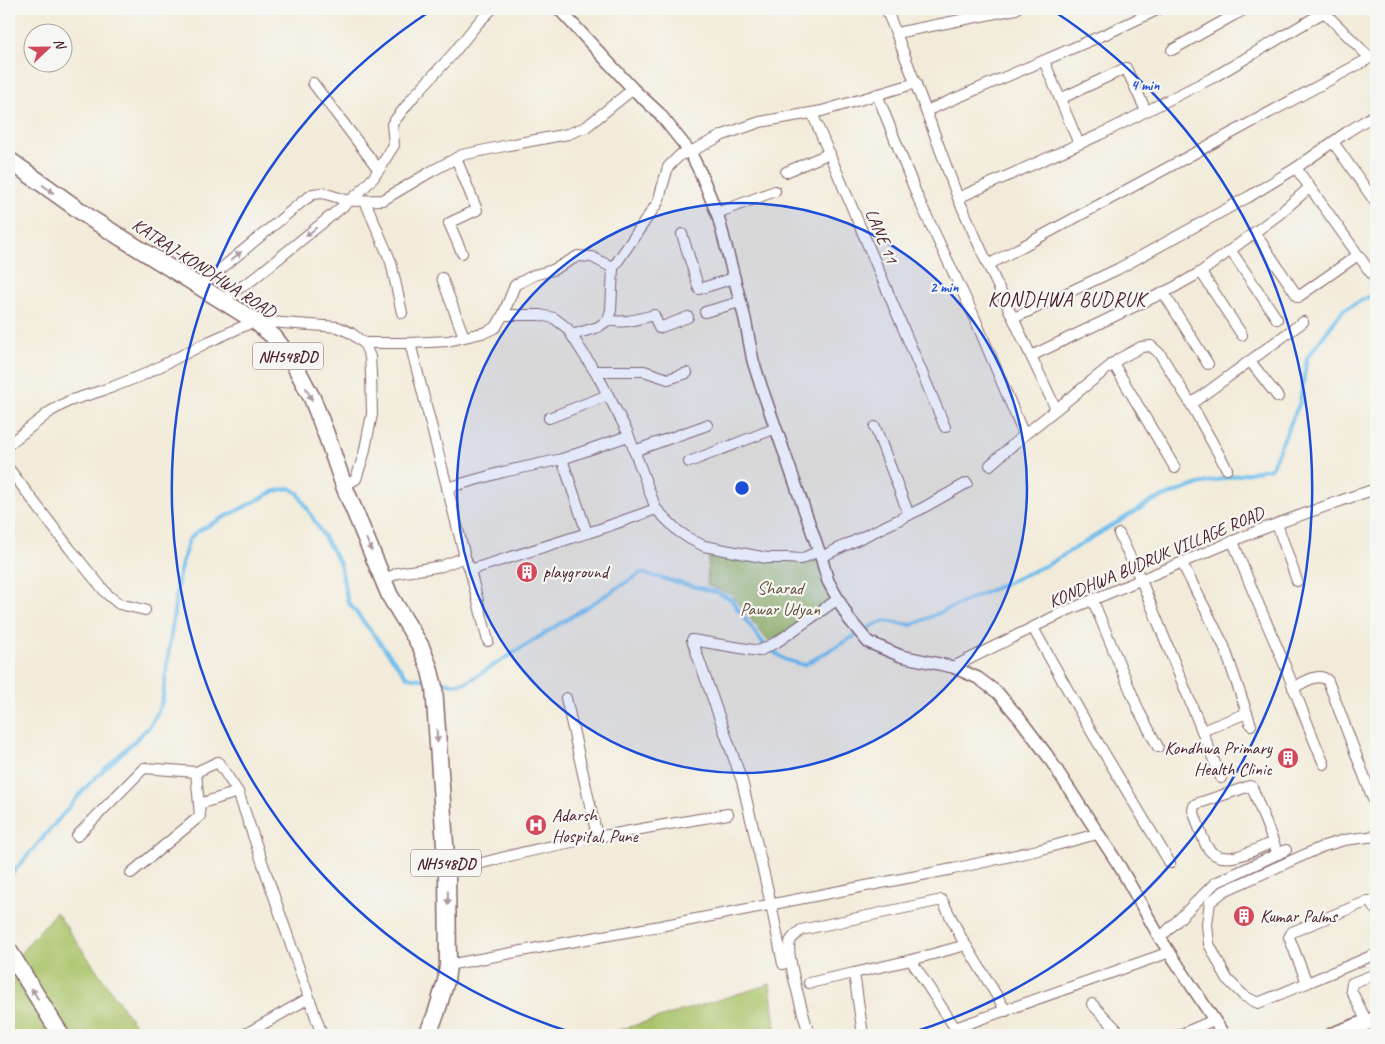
<svg xmlns="http://www.w3.org/2000/svg" width="1385" height="1044" font-family="Caveat,sans-serif">
	<style>
		.green { fill: #a9c368; stroke: #7a714a }
		.lines { fill: none; stroke-linecap: round; stroke-linejoin: round }
		.stream { stroke: #72bfec; stroke-width: 4 }
		.minor-casing { stroke: #856668; stroke-width: 12 }
		.tertiary-casing { stroke: #856668; stroke-width: 14 }
		.primary-casing { stroke: #856668; stroke-width: 18 }
		.trunk-casing { stroke: #856668; stroke-width: 19 }
		.minor { stroke: #fff; stroke-width: 10 }
		.tertiary { stroke: #fff; stroke-width: 11 }
		.primary { stroke: #fff; stroke-width: 15 }
		.trunk { stroke: #fff; stroke-width: 16 }
		.oneway { fill: #ae9aa0 }
		.ring { fill: none; stroke: #1d4ed8; stroke-width: 2.5 }
		.labels { text-anchor: middle; stroke-width: 4.5; stroke-linejoin: round; paint-order: stroke }
		.shield { fill: #f6f6f2; stroke: #7e6067; stroke-width: 1 }
		.shield-label { font-size: 16px; font-weight: bold; fill: #4a1f2b }
		.street-label { font-size: 18px; fill: #4a1f2b; stroke: #f6f6f2 }
		.poi-label { font-size: 18px; fill: #4a1f2b; stroke: #f6f6f2; text-anchor: start }
		.park-label { font-size: 18px; fill: #66503d; stroke: #f6f6f2 }
		.quarter-label { font-size: 20px; letter-spacing: 1px; fill: #4a1f2b; stroke: #f6f6f2 }
		.centre { fill: #1d4ed8; stroke: #f6f6f2; stroke-width: 2.5 }
		.ring-label { font-size: 15px; text-anchor: middle; font-weight: bold; fill: #1d4ed8; stroke: #f6f6f2; stroke-width: 4.5; stroke-linejoin: round; paint-order: stroke }
	</style>
	<rect width="100%" height="100%" fill="#f6f6f2"/>
	<filter id="ink" filterUnits="userSpaceOnUse"><feTurbulence type="fractalNoise" baseFrequency=".02" numOctaves="2"/><feDisplacementMap in="SourceGraphic" scale="10" xChannelSelector="R" yChannelSelector="G"/><feConvolveMatrix kernelMatrix="1 2 1 2 8 2 1 2 1" color-interpolation-filters="sRGB"/></filter>
	<filter id="wash" filterUnits="userSpaceOnUse"><feTurbulence type="fractalNoise" baseFrequency=".0096" numOctaves="4" result="noise"/><feDisplacementMap in="SourceGraphic" scale="20" xChannelSelector="R" yChannelSelector="G"/><feGaussianBlur stdDeviation="1.12" result="paint"/><feColorMatrix in="noise" values="0 0 0 0 0 0 0 0 0 0 0 0 0 0 0 0 0 1.4 0 .05"/><feComposite in="paint" operator="in"/></filter>
	<g filter="url(#wash)">
		<rect width="100%" height="100%" fill="#f2ebd9"/>
		<g class="green">
			<path d="M709,551l31,7 30,3 47,-6 5,27 15,23 -29,18 -40,18 -36,-46 -25,-10z"/>
			<path d="M56,912l86,123h-133v-69z"/>
			<path d="M770,984l6,51h-173z"/>
		</g>
		<g class="lines">
			<g class="stream">
				<path d="M437,681l17,3 13,-2 174,-109 75,19 15,7 8,12 27,36 20,13 18,5 68,-39 13,-5 27,4 137,-61 103,-63 47,-17 72,-16 29,-66 7,-44 36,-48 33,-17"/>
				<path d="M9,877l80,-93 60,-57c7,-10 12,-19 14,-31l16,-122 10,-35 9,-8 77,-40 15,-3 8,5 42,71 8,38 59,75 21,3"/>
			</g>
		</g>
	</g>
	<g filter="url(#ink)">
		<g class="lines">
			<g class="minor-casing">
				<g id="minor">
					<path d="M886,9l10,24 120,-24"/>
					<path d="M1234,15l12,-6"/>
					<path d="M896,33l30,78 32,87 30,67 68,144"/>
					<path d="M1172,50l62,-35 -4,-6"/>
					<path d="M1044,61l35,83"/>
					<path d="M313,83l66,87"/>
					<path d="M877,94l41,104 55,116 51,121 95,-76 22,-12 10,-1 9,8 31,50 36,65"/>
					<path d="M1060,99l66,-31 20,43"/>
					<path d="M926,111l182,-78 51,-24"/>
					<path d="M812,113l133,314"/>
					<path d="M1333,142l43,61"/>
					<path d="M456,158l21,52 -28,13 13,30"/>
					<path d="M1296,168l80,112"/>
					<path d="M786,172l44,-19"/>
					<path d="M958,198l141,-63 115,-58 110,-65 46,46 -382,207"/>
					<path d="M365,201l26,61 11,51"/>
					<path d="M717,213l58,-22"/>
					<path d="M1255,233l43,64 60,-42"/>
					<path d="M682,234l17,55 35,-11"/>
					<path d="M1231,251l46,68"/>
					<path d="M1201,272l41,63"/>
					<path d="M442,278l22,59"/>
					<path d="M199,287l104,-86 10,-7 10,-1 26,8 34,-1 49,-29 30,-16 47,-10 59,-11 18,-7 47,-38"/>
					<path d="M1163,292l45,72"/>
					<path d="M222,301l8,-7 22,-14 106,-86 16,-17 20,-32 -2,-21 22,-28 38,-41 25,-31 15,-15"/>
					<path d="M705,312l35,-10"/>
					<path d="M503,315h37l14,3 13,10 32,50 28,53 29,78 22,22 12,8 14,7 63,12h20l14,1 18,-8"/>
					<path d="M1014,318l104,-49 132,-73 46,-28 51,-36 29,-18"/>
					<path d="M608,320c16,4 30,-1 46,-5l5,13 29,-11"/>
					<path d="M572,335l26,-8 10,-7 3,-10 2,-42"/>
					<path d="M364,343h46l38,-2 38,-9 10,-5 7,-12 12,-30 19,-10 19,-5 25,-14 14,1 21,11 45,-66 10,-35 12,-12 10,-3 33,-17 37,-13 62,-11 94,-28"/>
					<path d="M410,343l55,214 5,13 130,-41 56,-20"/>
					<path d="M1031,356l142,-68 28,-16 77,-57 31,-27"/>
					<path d="M1250,361l28,36"/>
					<path d="M1113,363l62,105"/>
					<path d="M595,371h49l24,8 19,-6"/>
					<path d="M1191,404l112,-82"/>
					<path d="M549,418l59,-23"/>
					<path d="M875,427l34,88"/>
					<path d="M9,444l42,-33 18,-10 41,-13 33,-13 65,-33 47,-21 83,6 13,6 13,10 6,14 1,17 1,40 -8,40 -8,25 -12,7"/>
					<path d="M634,451l73,-26"/>
					<path d="M562,459l25,74"/>
					<path d="M689,462l87,-34"/>
					<path d="M990,465l34,-30"/>
					<path d="M9,469l61,80 37,45 12,10 26,6"/>
					<path d="M447,488l56,-16 59,-13 66,-23"/>
					<path d="M1277,524l20,57"/>
					<path d="M1119,534l22,46 80,198"/>
					<path d="M1233,541c15,41 33,80 50,120 14,34 26,69 41,103"/>
					<path d="M821,557l100,-48 46,-26"/>
					<path d="M1182,563l42,83 27,79"/>
					<path d="M470,570l18,71"/>
					<path d="M383,580l15,-7 44,-7 23,-9"/>
					<path d="M1093,601l46,110 19,36"/>
					<path d="M1033,628l55,98 82,137"/>
					<path d="M953,667l113,-56 191,-80 97,-35 22,-7"/>
					<path d="M1293,688c10,-5 26,-17 35,-7l48,126"/>
					<path d="M566,698l31,138"/>
					<path d="M1202,731l45,-18"/>
					<path d="M199,804l39,-12"/>
					<path d="M77,836l67,-68 52,4 22,-10 20,30 84,243"/>
					<path d="M1273,842c-17,7 -51,28 -66,5 -5,-8 -10,-27 -14,-37l1,-4 2,-2 54,-18 2,1 26,67"/>
					<path d="M131,873l69,-57 -4,-44"/>
					<path d="M447,873c92,-28 187,-43 281,-59"/>
					<path d="M1376,910l-5,-8 -3,-1 -76,31 -3,5 18,46 69,-29"/>
					<path d="M1160,938l55,-55 71,-33"/>
					<path d="M911,960l55,-15 40,66"/>
					<path d="M783,964l-12,-60 -29,-123 -50,-141 67,11 18,-9 61,-43"/>
					<path d="M448,965l116,-22 96,-17 293,-57 85,-19 59,-16"/>
					<path d="M809,983l45,-10"/>
					<path d="M1307,983l-49,20 -14,-7 -17,-17 -18,-35 -2,-20 3,-22 14,-11 100,-45 20,-6 32,-4"/>
					<path d="M1092,1004l30,31"/>
					<path d="M1367,1022l-16,-32 1,-7 21,-8"/>
					<path d="M244,1035l65,-37"/>
					<path d="M809,1035c-4,-16 -24,-80 -19,-93 2,-5 7,-8 11,-12l141,-30 23,45"/>
					<path d="M863,1035l-9,-62 57,-13 44,68 215,-76"/>
					<path d="M1179,1035l35,-15"/>
				</g>
			</g>
			<g class="tertiary-casing">
				<path id="tertiary" d="M559,9l74,80 26,24 31,39 11,22 17,42 27,103 8,42 8,25 60,171 7,24 21,38 19,23 33,14 52,11 25,11 20,15 22,26 27,36 73,112 40,71 64,97"/>
			</g>
			<g class="primary-casing">
				<path id="primary" d="M1333,1035l43,-16"/>
			</g>
			<g class="trunk-casing">
				<g id="trunk">
					<path d="M9,160l84,60 162,101 19,16 19,25 19,36 14,36 18,52 46,110 31,51 8,20 5,20 13,186 1,92 -2,16 -10,33 -9,21"/>
					<path d="M9,951l52,84"/>
				</g>
			</g>
			<use href="#minor" class="minor"/>
			<use href="#tertiary" class="tertiary"/>
			<use href="#primary" class="primary"/>
			<use href="#trunk" class="trunk"/>
		</g>
		<defs><path id="oneway-solid" d="M-6-.8H1V-3.2L6.5 0L1 3.2V.8H-6Z" transform="scale(1.25)"/></defs>
		<g class="oneway">
			<use href="#oneway-solid" transform="translate(48 189) rotate(36)"/>
			<use href="#oneway-solid" transform="translate(311 232) rotate(141)"/>
			<use href="#oneway-solid" transform="translate(236 256) rotate(-40)"/>
			<use href="#oneway-solid" transform="translate(309 394) rotate(64)"/>
			<use href="#oneway-solid" transform="translate(369 545) rotate(67)"/>
			<use href="#oneway-solid" transform="translate(437 736) rotate(86)"/>
			<use href="#oneway-solid" transform="translate(448 898) rotate(89)"/>
			<use href="#oneway-solid" transform="translate(35 994) rotate(-122)"/>
		</g>
	</g>
	<circle cx="742" cy="488" r="285" fill="#1d4ed8" fill-opacity=".12"/>
	<g class="ring">
		<circle cx="742" cy="488" r="285"/>
		<path d="M580 1035A570 570 0 0 1 432 10M1052 10A570 570 0 0 1 904 1035"/>
	</g>
	<defs>
		<g id="building-disc" transform="scale(1.125)"><circle r="9.5" fill="#d1495b" stroke="#f6f6f2"/><path d="M-4-6H4V6H1V3H-1V6H-4ZM-2.5-4.3h1.7v1.8h-1.7ZM.8-4.3h1.7v1.8H.8ZM-2.5-1h1.7V.8h-1.7ZM.8-1h1.7V.8H.8Z" fill="#fff"/></g>
		<g id="hospital-disc" transform="scale(1.125)"><circle r="9.5" fill="#d1495b" stroke="#f6f6f2"/><path d="M-5-5h3v3.5h4V-5h3V5h-3V1.5h-4V5h-3Z" fill="#fff"/></g>
	</defs>
	<g fill-rule="evenodd">
		<use href="#building-disc" x="527" y="572"/>
		<use href="#building-disc" x="1288" y="758"/>
		<use href="#hospital-disc" x="536" y="825"/>
		<use href="#building-disc" x="1244" y="916"/>
	</g>
	<g class="labels">
		<g class="shield">
			<rect x="253" y="342.5" width="70" height="27" rx="4"/>
			<rect x="411" y="849.5" width="70" height="27" rx="4"/>
		</g>
		<g class="shield-label">
			<text x="288" y="362">NH548DD</text>
			<text x="446" y="869">NH548DD</text>
		</g>
		<g class="street-label">
			<text transform="translate(882 236) rotate(67)" y="6">LANE 11</text>
			<text transform="translate(204 268) rotate(33)" y="6">KATRAJ-KONDHWA ROAD</text>
			<text transform="translate(1156 557) rotate(-23)" y="6">KONDHWA BUDRUK VILLAGE ROAD</text>
		</g>
		<g class="poi-label">
			<text x="543" y="578">playground</text>
			<text x="1272" y="754" text-anchor="end">Kondhwa Primary<tspan x="1272" dy="21">Health Clinic</tspan></text>
			<text x="552" y="821">Adarsh<tspan x="552" dy="21">Hospital, Pune</tspan></text>
			<text x="1260" y="922">Kumar Palms</text>
		</g>
		<g class="park-label">
			<text x="780" y="594">Sharad<tspan x="780" dy="21">Pawar Udyan</tspan></text>
		</g>
		<g class="quarter-label">
			<text x="1067" y="306">KONDHWA BUDRUK</text>
		</g>
	</g>
	<circle cx="742" cy="488" r="8" class="centre"/>
	<g class="ring-label">
		<text x="1145" y="90">4 min</text>
		<text x="944" y="292">2 min</text>
	</g>
	<rect width="1385" height="1044" fill="none" stroke="#f6f6f2" stroke-width="30"/>
	<g transform="translate(48 48) rotate(68)"><circle r="24" fill="#f6f6f2" stroke="#b1a0a2"/>
	<path d="M0-4L9 19L0 12L-9 19Z" fill="#d1495b"/>
	<text y="-8" font-size="14" font-weight="bold" text-anchor="middle" fill="#4a1f2b">N</text>
	</g>
</svg>
